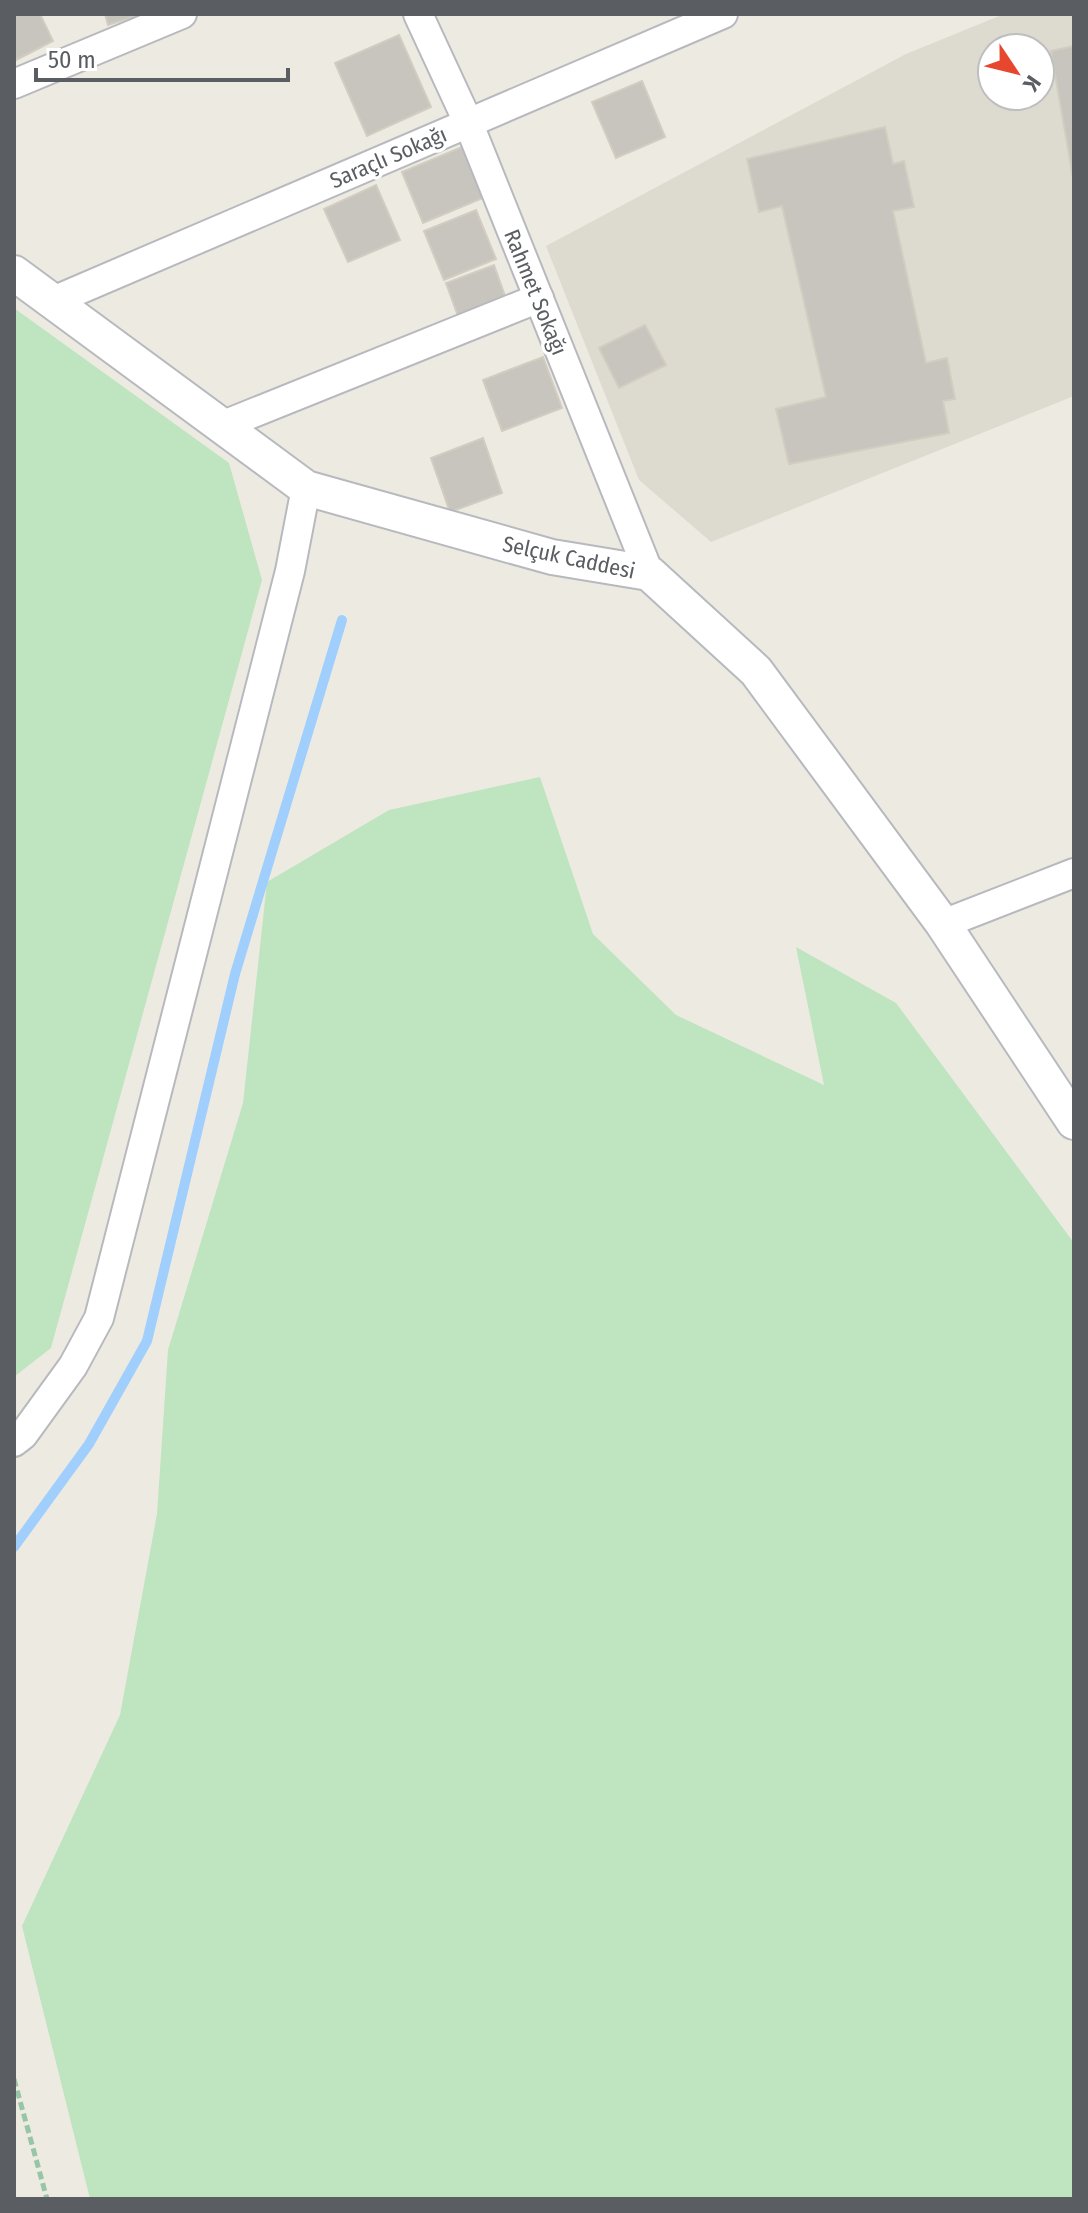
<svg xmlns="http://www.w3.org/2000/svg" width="1088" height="2213" font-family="'Fira Sans Condensed',sans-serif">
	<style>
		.education { fill: #dddacf; fill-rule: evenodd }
		.green { fill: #bee4c0 }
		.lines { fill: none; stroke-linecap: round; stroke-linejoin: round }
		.stream { stroke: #a0cffd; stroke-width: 10 }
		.building { fill: #c8c5bf; stroke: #d1cdc0; stroke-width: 2 }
		.minor-casing { stroke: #b7b9be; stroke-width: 32 }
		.tertiary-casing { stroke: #b7b9be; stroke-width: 38 }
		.path { stroke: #97c5a7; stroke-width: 5; stroke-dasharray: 8 4; stroke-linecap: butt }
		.minor { stroke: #fff; stroke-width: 28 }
		.tertiary { stroke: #fff; stroke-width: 34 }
		.labels { text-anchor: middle; stroke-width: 7; stroke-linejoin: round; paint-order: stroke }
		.street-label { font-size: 22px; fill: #5a5d62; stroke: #fff }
	</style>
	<rect width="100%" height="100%" fill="#edebe1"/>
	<path class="education" d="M1004,14h70v382l-363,146 -72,-62 -93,-234 360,-192zM992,48h48v48h-48z"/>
	<g class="green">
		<path d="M14,308l215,155 33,117 -211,768 -37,29z"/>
		<path d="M540,777l53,157 83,81 148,70 -28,-138 100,56 178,240v956h-984l-68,-273 98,-211 37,-201 11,-164 75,-247 24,-221 122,-72z"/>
	</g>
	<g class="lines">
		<path class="stream" d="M14,1547l75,-103 58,-103 88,-367 107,-354"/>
	</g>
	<g class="building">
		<path d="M14,14h26l13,27 -39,20z"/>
		<path d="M105,14h37l-34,11z"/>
		<path d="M399,35l32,72 -64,29 -32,-73z"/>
		<path d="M1074,46v137l-23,-132z"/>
		<path d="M642,81l23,56 -49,21 -24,-56z"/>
		<path d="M885,127l8,37 11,-3 10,46 -21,4 33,152 21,-5 8,41 -12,2 6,32 -160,31 -13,-55 50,-12 -44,-191 -23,6 -12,-53z"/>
		<path d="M469,144l21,51 -67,28 -21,-51z"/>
		<path d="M376,185l24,55 -52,22 -24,-53z"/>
		<path d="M476,210l20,49 -52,21 -20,-49z"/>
		<path d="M494,265l12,34 -48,17 -12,-33z"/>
		<path d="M645,325l21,40 -47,23 -20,-40z"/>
		<path d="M543,357l19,51 -60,23 -19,-51z"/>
		<path d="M483,438l19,55 -52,19 -19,-54z"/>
	</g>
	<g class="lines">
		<g class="minor-casing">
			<g id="minor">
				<path d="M418,14l50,108 181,451"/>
				<path d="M14,84l168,-70"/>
				<path d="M53,301l670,-287"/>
				<path d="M221,426l318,-128"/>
				<path d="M943,924l131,-51"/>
				<path d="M14,1442l9,-7 50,-69 26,-48 191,-747 16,-83"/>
			</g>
		</g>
		<g class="tertiary-casing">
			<path id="tertiary" d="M14,273l292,215 246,69 97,16 107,98 187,253 131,198"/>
		</g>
		<path class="path" d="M14,2079l33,120"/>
		<use href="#minor" class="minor"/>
		<use href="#tertiary" class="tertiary"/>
	</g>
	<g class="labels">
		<g class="street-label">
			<text transform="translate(388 157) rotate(-23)" y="8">Saraçlı Sokağı</text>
			<text transform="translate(536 292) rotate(68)" y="8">Rahmet Sokağı</text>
			<text transform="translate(569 557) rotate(12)" y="8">Selçuk Caddesi</text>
		</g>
	</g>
	<rect width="1088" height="2213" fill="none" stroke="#5a5d62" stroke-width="32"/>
	<g transform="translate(1016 72) rotate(125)"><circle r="38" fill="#ffffff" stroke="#bdbec0" stroke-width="2"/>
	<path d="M0-6L14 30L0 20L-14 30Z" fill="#e6472e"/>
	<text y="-12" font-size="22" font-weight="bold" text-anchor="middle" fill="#5a5d62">K</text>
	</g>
	<path d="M36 68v12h252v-12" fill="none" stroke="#5a5d62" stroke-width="4"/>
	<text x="48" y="68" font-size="24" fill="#5a5d62" stroke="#ffffff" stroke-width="6" paint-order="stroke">50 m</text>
</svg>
